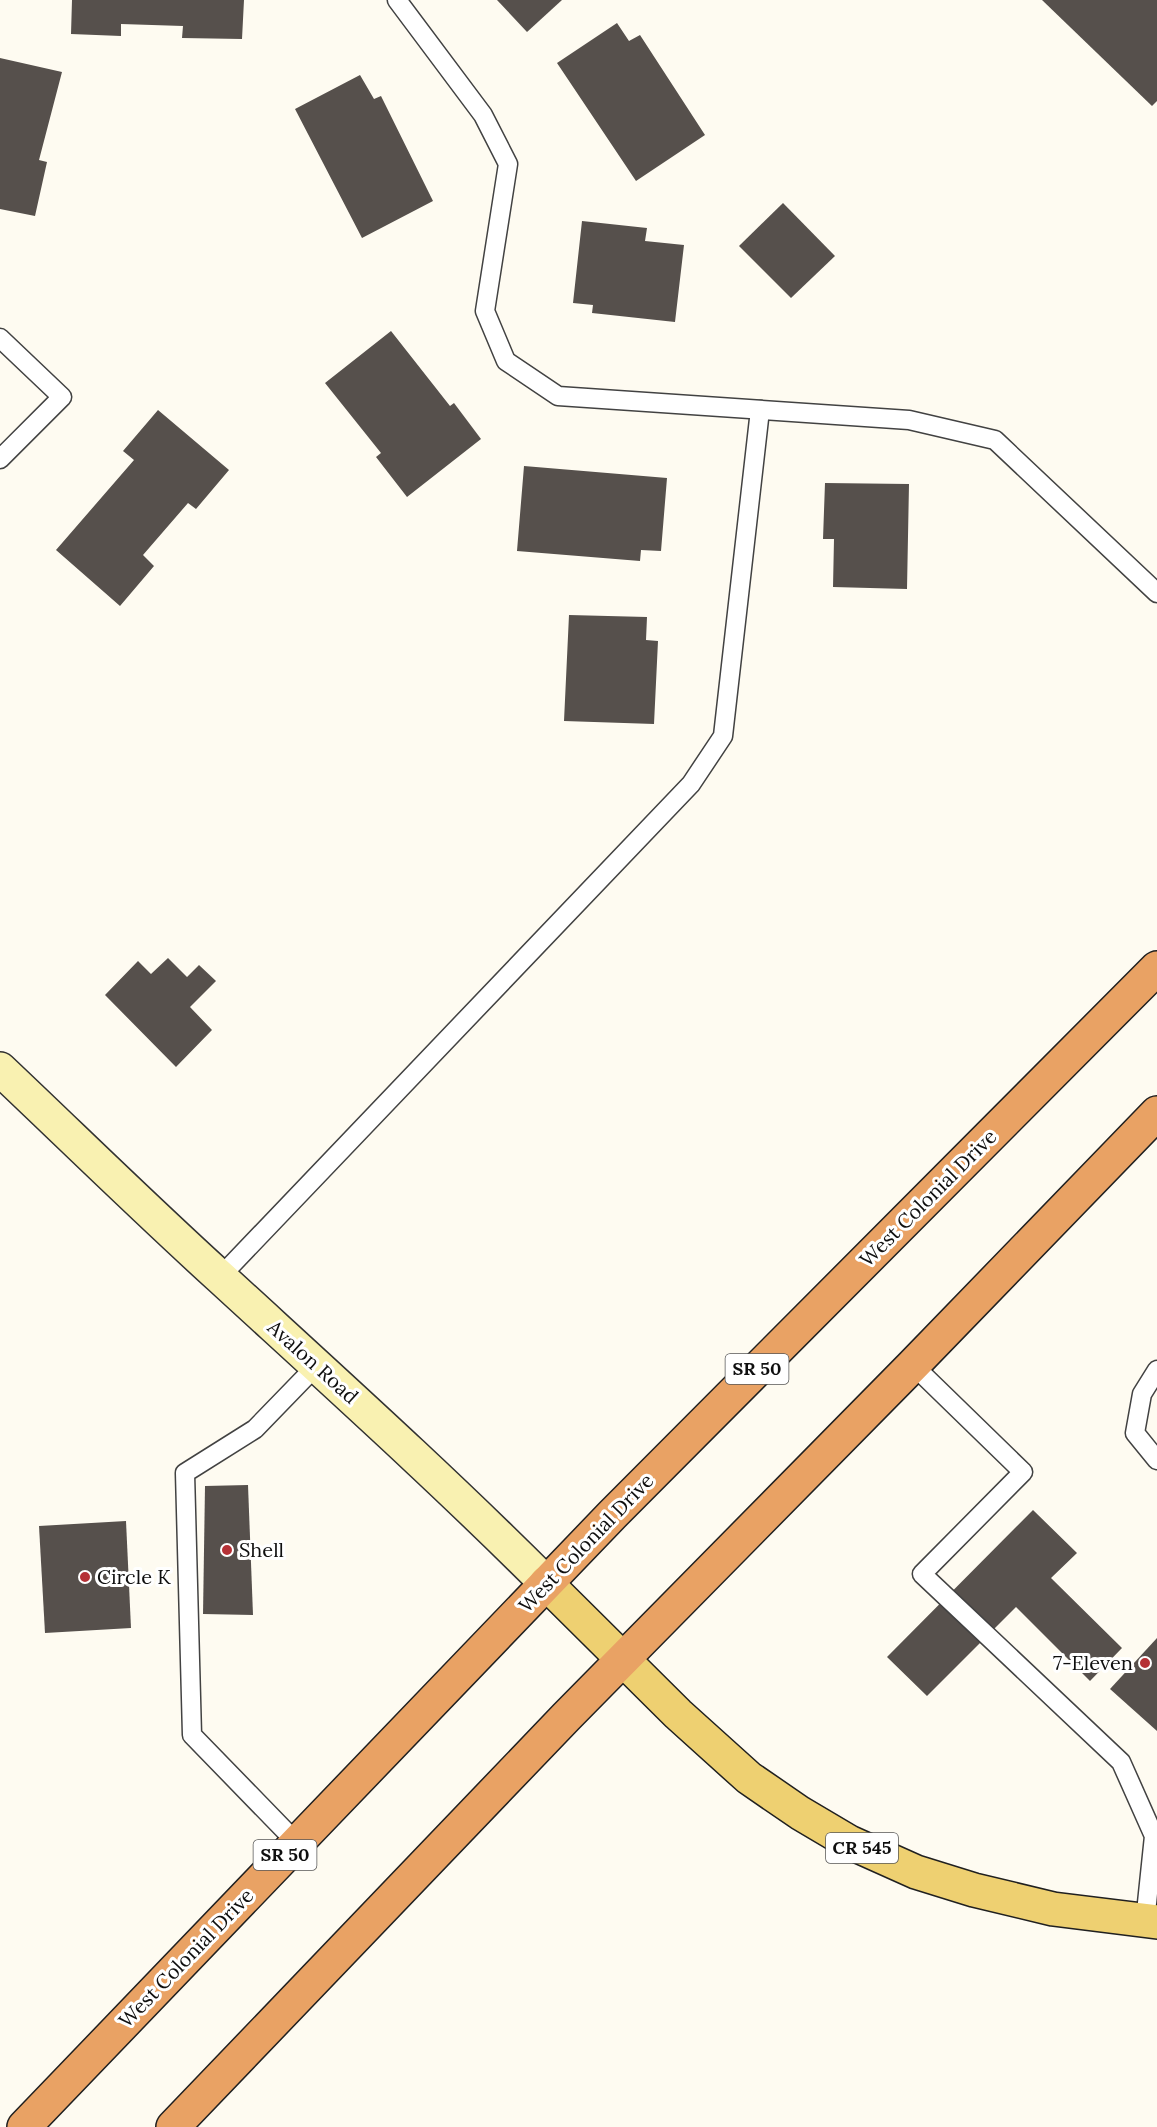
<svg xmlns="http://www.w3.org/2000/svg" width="1157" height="2127" font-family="Lora,serif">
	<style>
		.building { fill: #56504c }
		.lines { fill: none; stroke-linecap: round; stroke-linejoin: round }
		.lane-casing { stroke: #424242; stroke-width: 21 }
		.secondary-casing { stroke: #313131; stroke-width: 36 }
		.primary-casing { stroke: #202020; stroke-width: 36 }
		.highway-casing { stroke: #202020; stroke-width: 36 }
		.lane { stroke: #fff; stroke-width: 18 }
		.secondary { stroke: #f9f1b1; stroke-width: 33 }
		.primary { stroke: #eed071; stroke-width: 33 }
		.highway { stroke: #e9a264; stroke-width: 33 }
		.poi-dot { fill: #b53136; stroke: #fff; stroke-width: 2 }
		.labels { text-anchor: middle; stroke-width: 6; stroke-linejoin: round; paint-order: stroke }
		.shield { fill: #fff; stroke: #575757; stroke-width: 1.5 }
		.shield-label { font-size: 18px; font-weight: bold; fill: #0f0f0f }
		.street-label { font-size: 20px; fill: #0f0f0f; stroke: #fff }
		.poi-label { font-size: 20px; fill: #0f0f0f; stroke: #fff; text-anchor: start }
	</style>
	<rect width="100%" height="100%" fill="#fefbf1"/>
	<g class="building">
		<path d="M72,0h172l-2,39 -60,-1 1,-12 -62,-2v12l-50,-2z"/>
		<path d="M497,0h65l-35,32z"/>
		<path d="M1042,0h115v101l-5,5z"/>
		<path d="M617,23l12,18 11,-6 65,100 -69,46 -79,-118z"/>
		<path d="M0,58l62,14 -23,88 8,2 -12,54 -35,-7z"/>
		<path d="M360,75l14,24 7,-3 52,105 -71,37 -67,-129z"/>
		<path d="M783,203l52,53 -44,42 -52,-52z"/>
		<path d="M582,221l65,7 -2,13 39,4 -9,77 -83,-9 1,-8 -20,-2z"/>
		<path d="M391,331l59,75 4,-3 27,36 -74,58 -31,-40 5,-4 -56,-70z"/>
		<path d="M158,410l71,60 -33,39 -8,-6 -45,52 11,11 -34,40 -64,-56 78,-90 -11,-9z"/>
		<path d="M524,466l143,12 -6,73 -20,-1 -1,11 -123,-10z"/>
		<path d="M825,483l84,1 -2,105 -74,-2 1,-48h-11z"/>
		<path d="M569,615l78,2 -1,23 12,1 -4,83 -90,-3z"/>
		<path d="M168,958l19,19 12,-12 17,16 -26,26 22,23 -36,37 -71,-72 33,-34 13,13z"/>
		<path d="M248,1485l5,130 -50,-1 2,-128z"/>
		<path d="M1033,1510l44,43 -26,25 71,70 -32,33 -74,-74 -89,89 -40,-39z"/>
		<path d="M126,1521l5,107 -86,5 -6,-107z"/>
		<path d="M1157,1638v93l-47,-42z"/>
	</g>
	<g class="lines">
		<g class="lane-casing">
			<g id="lane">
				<path d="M397,0l86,115 25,49 -23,147 21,50 52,35 351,24 86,20 162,153"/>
				<path d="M0,338l62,59 -62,62"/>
				<path d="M220,1277l471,-493 32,-48 37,-326"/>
				<path d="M913,1365l110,107 -101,102 199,188 33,74 -9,86"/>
				<path d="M1157,1370l-15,24 -7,39 22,27"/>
				<path d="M297,1843l-105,-108 -7,-262 70,-44 63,-65"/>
			</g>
		</g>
		<g class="secondary-casing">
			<path id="secondary" d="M0,1069c74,70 146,141 221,209 110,101 220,200 325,305"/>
		</g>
		<g class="primary-casing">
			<path id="primary" d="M546,1583l132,131 71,64 51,35 49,29 67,30 58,18 79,19 104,13"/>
		</g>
		<g class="highway-casing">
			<g id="highway">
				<path d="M24,2127l588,-612 545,-547"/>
				<path d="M173,2127l393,-410 347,-352 244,-252"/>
			</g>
		</g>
		<use href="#lane" class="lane"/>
		<use href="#secondary" class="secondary"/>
		<use href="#primary" class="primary"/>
		<use href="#highway" class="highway"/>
	</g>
	<g class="poi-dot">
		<circle cx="227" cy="1550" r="6"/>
		<circle cx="85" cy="1577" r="6"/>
		<circle cx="1145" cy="1663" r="6"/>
	</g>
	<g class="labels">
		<g class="shield">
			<rect x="725.5" y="1354" width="63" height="30" rx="4.5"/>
			<rect x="826" y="1833" width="72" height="30" rx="4.5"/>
			<rect x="253.5" y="1840" width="63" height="30" rx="4.5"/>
		</g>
		<g class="shield-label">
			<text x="757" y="1375">SR 50</text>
			<text x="862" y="1854">CR 545</text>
			<text x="285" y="1861">SR 50</text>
		</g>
		<g class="street-label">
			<text transform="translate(928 1198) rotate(-45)" y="7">West Colonial Drive</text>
			<text transform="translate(313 1362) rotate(42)" y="7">Avalon Road</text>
			<text transform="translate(586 1543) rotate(-46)" y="7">West Colonial Drive</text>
			<text transform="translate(186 1958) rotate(-46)" y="7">West Colonial Drive</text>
		</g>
		<g class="poi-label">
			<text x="239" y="1557">Shell</text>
			<text x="97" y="1584">Circle K</text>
			<text x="1133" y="1670" text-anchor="end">7-Eleven</text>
		</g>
	</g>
</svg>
